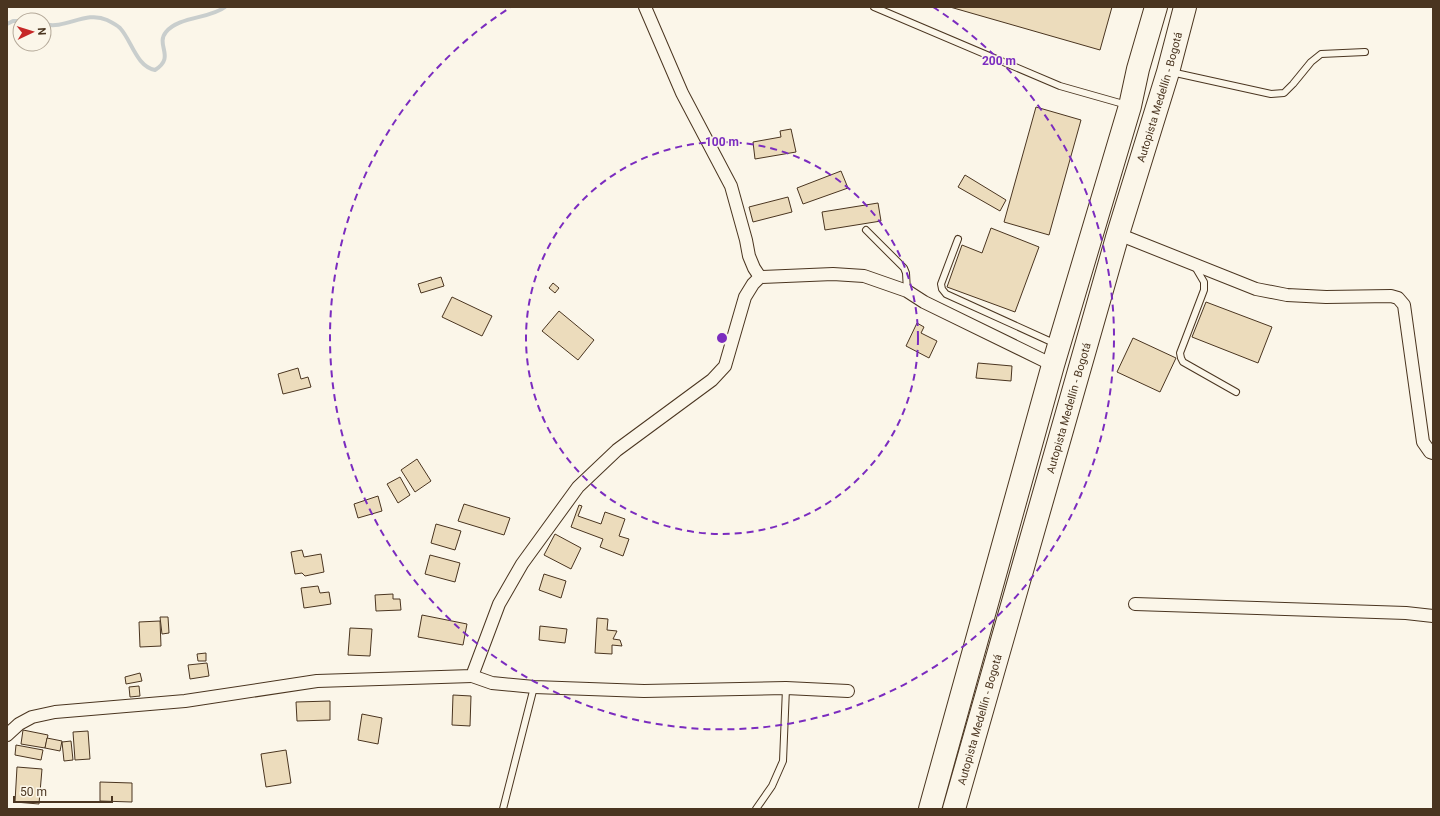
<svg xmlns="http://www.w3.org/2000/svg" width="1440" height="816" font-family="Roboto,sans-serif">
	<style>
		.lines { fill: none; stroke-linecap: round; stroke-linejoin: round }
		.stream { stroke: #c9cecd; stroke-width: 4 }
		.building { fill: #ecdcbc; stroke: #4a3520 }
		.lane-casing { stroke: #4a3520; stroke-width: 8 }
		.street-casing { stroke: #4a3520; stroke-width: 14 }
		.highway-casing { stroke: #4a3520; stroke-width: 24 }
		.lane { stroke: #fbf6e9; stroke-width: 6 }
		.street { stroke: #fbf6e9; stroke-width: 12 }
		.highway { stroke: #fbf6e9; stroke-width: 22 }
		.ring { fill: none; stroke: #7b2cbf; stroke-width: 2; stroke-dasharray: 7 5 }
		.labels { text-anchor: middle; stroke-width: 3; stroke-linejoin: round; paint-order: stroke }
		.street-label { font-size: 11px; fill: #4a3520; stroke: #fbf6e9 }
		.centre { fill: #7b2cbf; stroke: #fbf6e9; stroke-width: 2 }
		.ring-label { font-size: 12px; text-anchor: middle; font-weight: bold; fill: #7b2cbf; stroke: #fbf6e9; stroke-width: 3; stroke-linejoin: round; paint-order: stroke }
	</style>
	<rect width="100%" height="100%" fill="#fbf6e9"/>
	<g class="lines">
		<g class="stream">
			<path d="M7,24l6,-3h7"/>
			<path d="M44,24c21,6 42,-14 63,-4 4,2 10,5 13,8 12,13 16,38 35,42 21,-13 0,-25 11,-38 13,-16 44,-13 59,-25"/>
		</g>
	</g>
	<g class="building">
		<path d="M950,7h162l-12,43z"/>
		<path d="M1036,107l45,13 -32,115 -45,-13z"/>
		<path d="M791,129l5,23 -41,7 -2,-17 28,-5 -1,-6z"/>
		<path d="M841,171l7,17 -45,16 -6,-16z"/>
		<path d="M965,175l41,25 -6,11 -42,-24z"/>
		<path d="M788,197l4,15 -39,10 -4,-15z"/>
		<path d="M878,203l3,18 -56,9 -3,-18z"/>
		<path d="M991,228l48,19 -24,65 -68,-25 15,-42 20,8z"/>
		<path d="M441,277l3,9 -23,7 -3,-9z"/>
		<path d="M553,283l6,5 -4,5 -6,-5z"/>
		<path d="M452,297l40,19 -10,20 -40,-19z"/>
		<path d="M1206,302l66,25 -14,36 -66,-26z"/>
		<path d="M559,311l35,29 -16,20 -36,-29z"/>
		<path d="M917,323l7,4 -3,6 16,8 -8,17 -23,-12z"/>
		<path d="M1133,338l43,20 -16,34 -43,-20z"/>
		<path d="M978,363l34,3 -1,15 -35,-3z"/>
		<path d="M298,368l3,11 7,-2 3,10 -28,7 -5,-20z"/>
		<path d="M417,459l14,22 -16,11 -14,-22z"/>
		<path d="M400,477l10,18 -12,8 -11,-19z"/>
		<path d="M378,496l4,15 -24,7 -4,-14z"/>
		<path d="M464,504l46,14 -6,17 -46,-14z"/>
		<path d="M579,505l3,1 -4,10 23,8 4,-12 20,7 -6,17 10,3 -6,17 -23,-9 3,-8 -32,-12z"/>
		<path d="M436,524l25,7 -6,19 -24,-7z"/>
		<path d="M555,534l26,14 -10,21 -27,-14z"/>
		<path d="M302,550l2,7 17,-3 3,18 -19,4 -3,-3 -7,1 -4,-22z"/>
		<path d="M430,555l30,8 -5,19 -30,-8z"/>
		<path d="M544,574l22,7 -5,17 -22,-8z"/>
		<path d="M318,586l2,7 9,-1 2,12 -27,4 -3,-20z"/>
		<path d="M393,594v5h7l1,11 -25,1 -1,-16z"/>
		<path d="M422,615l45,9 -4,21 -45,-8z"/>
		<path d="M160,617h8l1,16 -7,1z"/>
		<path d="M597,618l11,1 -1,11 10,1 -4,8 7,1 2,6 -10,-1v9l-17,-1z"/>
		<path d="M160,621l1,25 -21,1 -1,-25z"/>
		<path d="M540,626l27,3 -2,14 -26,-3z"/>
		<path d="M350,628l22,1 -2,27 -22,-1z"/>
		<path d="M206,653v8h-8l-1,-7z"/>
		<path d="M207,663l2,13 -19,3 -2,-14z"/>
		<path d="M140,673l2,8 -16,3 -1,-7z"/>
		<path d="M139,686l1,10 -10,1 -1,-10z"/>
		<path d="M453,695l18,1 -1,30 -18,-1z"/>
		<path d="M330,701v19l-33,1 -1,-19z"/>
		<path d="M362,714l20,4 -4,26 -20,-4z"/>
		<path d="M23,730l25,5 -3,13 -24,-4z"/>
		<path d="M88,731l2,28 -15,1 -2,-28z"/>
		<path d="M47,738l15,3 -2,10 -15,-3z"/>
		<path d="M71,741l2,19 -9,1 -2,-19z"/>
		<path d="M16,745l27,5 -2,10 -26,-5z"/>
		<path d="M286,750l5,33 -25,4 -5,-33z"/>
		<path d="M17,767l25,2 -3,35 -24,-2z"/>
		<path d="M100,782l32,1v19l-32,-1z"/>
	</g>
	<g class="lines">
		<g class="lane-casing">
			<g id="lane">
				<path d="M874,7l186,79 67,19"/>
				<path d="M1171,72l100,22 13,-1 9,-9 18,-22 10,-8 44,-2"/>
				<path d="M866,230l38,38 2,5 1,18"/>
				<path d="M958,239l-17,45 1,5 4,5 110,50"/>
				<path d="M1194,265l10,17v8l-19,50 -5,13 1,5 2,4 53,30"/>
				<path d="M503,809l31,-122"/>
				<path d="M756,809l16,-23 11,-25 3,-73"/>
			</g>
		</g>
		<g class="street-casing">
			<g id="street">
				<path d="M645,7l37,86 49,93 15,54 3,16 5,12 6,9"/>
				<path d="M1118,234l138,55 31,6 39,2 65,-1 7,2 6,7 19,137 7,10 3,1"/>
				<path d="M1135,604l271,9 27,3"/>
				<path d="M472,676l20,7 42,4 110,4 142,-3 62,3"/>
				<path d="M7,735l12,-11 13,-7 23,-5 130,-11 132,-20 155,-5 27,-72 23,-40 56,-77 39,-37 95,-70 13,-14 20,-69 8,-13 7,-7 73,-3 31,2 43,15 17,11 129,63"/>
			</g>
		</g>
		<g class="highway-casing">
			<g id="highway">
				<path d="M930,809l123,-444 77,-259 8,-37 18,-62"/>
				<path id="s1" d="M954,809l164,-575 50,-162 17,-65"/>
			</g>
		</g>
		<use href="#lane" class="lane"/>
		<use href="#street" class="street"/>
		<use href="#highway" class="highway"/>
	</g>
	<g class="ring">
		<circle cx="722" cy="338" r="196"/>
		<path d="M933 7A392 392 0 1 1 511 7"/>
	</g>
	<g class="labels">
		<g class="street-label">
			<text dy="4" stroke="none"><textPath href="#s1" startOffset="741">Autopista Medellín - Bogotá</textPath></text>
			<text dy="4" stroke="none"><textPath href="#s1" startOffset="417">Autopista Medellín - Bogotá</textPath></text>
			<text dy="4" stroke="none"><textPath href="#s1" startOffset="93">Autopista Medellín - Bogotá</textPath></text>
		</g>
	</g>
	<circle cx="722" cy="338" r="6" class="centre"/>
	<g class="ring-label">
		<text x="999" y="65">200 m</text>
		<text x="722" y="146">100 m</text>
	</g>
	<rect width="1440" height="816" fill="none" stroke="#4a3520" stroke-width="16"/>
	<g transform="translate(32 32) rotate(86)"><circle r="19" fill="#fbf6e9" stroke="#b4a999"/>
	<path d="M0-3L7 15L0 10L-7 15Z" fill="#c62828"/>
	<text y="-6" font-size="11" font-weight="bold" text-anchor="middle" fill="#4a3520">N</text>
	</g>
	<path d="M14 796v6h98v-6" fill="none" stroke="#4a3520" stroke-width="2"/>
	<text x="20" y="796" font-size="12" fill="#4a3520" stroke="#fbf6e9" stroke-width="3" paint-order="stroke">50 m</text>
</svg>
